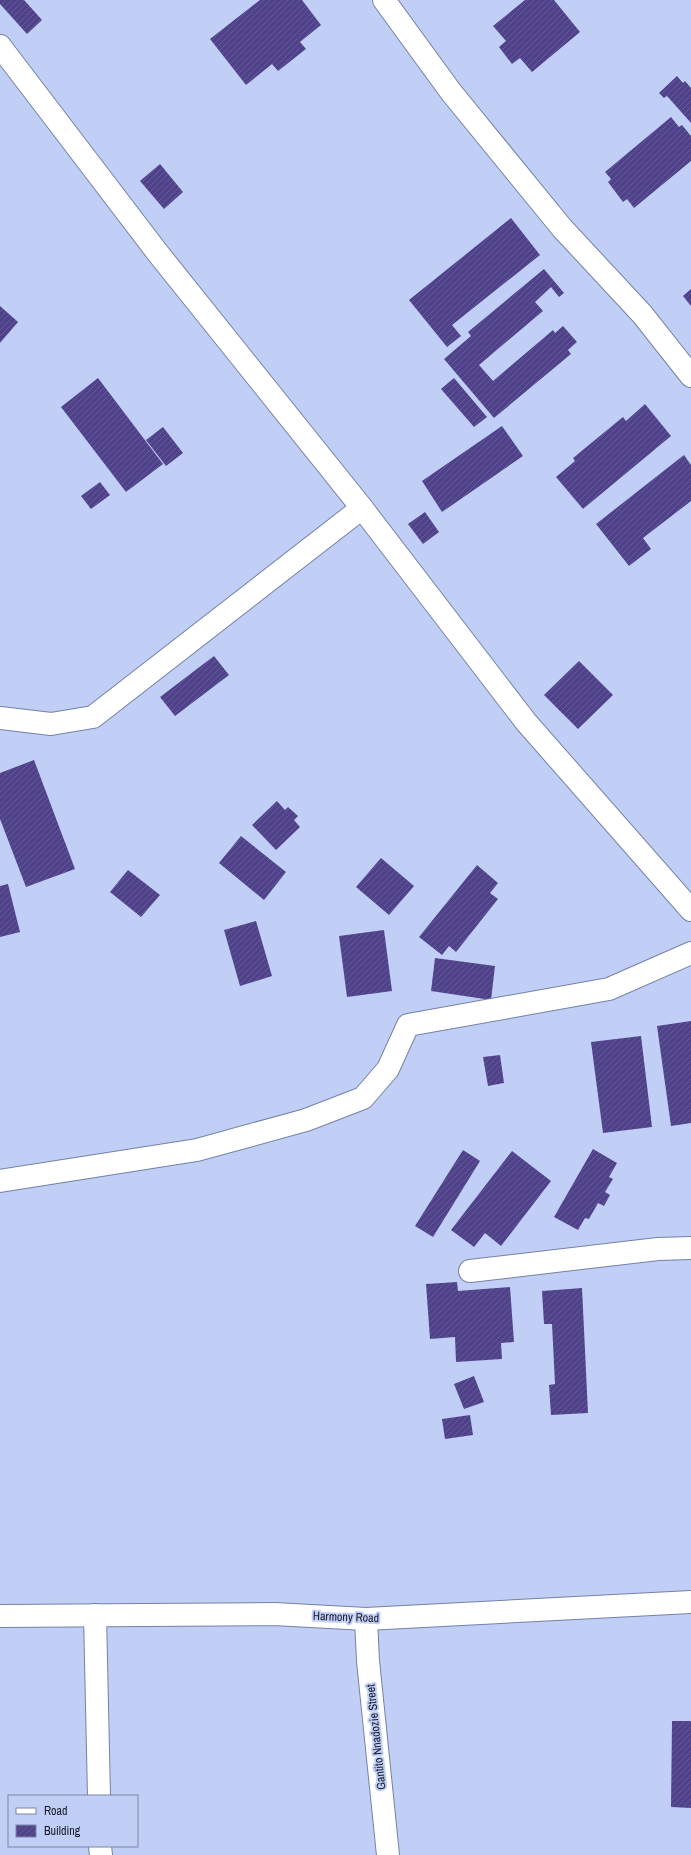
<svg xmlns="http://www.w3.org/2000/svg" width="691" height="1855" font-family="'Archivo Narrow',sans-serif">
	<style>
		.building { fill: url(#building-hatch) }
		.lines { fill: none; stroke-linecap: round; stroke-linejoin: round }
		.street-casing { stroke: #7482a5; stroke-width: 24 }
		.secondary-casing { stroke: #7482a5; stroke-width: 24 }
		.street { stroke: #fff; stroke-width: 22 }
		.secondary { stroke: #fff; stroke-width: 22 }
		.labels { text-anchor: middle; stroke-width: 4; stroke-linejoin: round; paint-order: stroke }
		.street-label { font-size: 12px; fill: #141926; stroke: #c1cff6 }
	</style>
	<defs>
		<pattern id="building-hatch" width="6" height="6" patternUnits="userSpaceOnUse"><rect width="6" height="6" fill="#4f428b"/><path d="M-1 1l2-2M0 6l6-6M5 7l2-2" fill="none" stroke="#645a95"/></pattern>
	</defs>
	<rect width="100%" height="100%" fill="#c1cff6"/>
	<g class="building">
		<path d="M0,0h24l18,20 -15,14 -27,-30z"/>
		<path d="M260,0h42l19,25 -21,17 6,7 -28,22 -6,-7 -26,21 -36,-46z"/>
		<path d="M525,0h29l26,32 -48,40 -12,-14 -8,6 -13,-17 7,-6 -13,-15z"/>
		<path d="M677,76l6,7 2,-2 6,7v35l-24,-27 -3,2 -5,-5z"/>
		<path d="M671,117l8,10 3,-2 9,11v25l-57,47 -7,-9 -4,3 -15,-20 3,-3 -6,-7z"/>
		<path d="M160,164l23,28 -19,17 -24,-28z"/>
		<path d="M511,218l29,37 -88,70 9,11 -14,11 -38,-47z"/>
		<path d="M544,269l20,24 -5,4 -8,-10 -16,15 8,9 -64,54 14,16 60,-51 2,3 8,-7 14,16 -9,8 3,4 -77,64 -50,-59 27,-23 -3,-4z"/>
		<path d="M691,289v17l-8,-10z"/>
		<path d="M0,306l18,16 -18,21z"/>
		<path d="M98,378l65,86 -37,28 -65,-85z"/>
		<path d="M454,378l33,39 -13,10 -33,-38z"/>
		<path d="M645,404l26,32 -88,73 -27,-32 19,-16 -2,-3 50,-41 3,4z"/>
		<path d="M502,426l21,30 -81,56 -20,-31z"/>
		<path d="M163,427l20,26 -17,13 -20,-26z"/>
		<path d="M684,455l7,10v36l-48,37 8,11 -22,17 -33,-42z"/>
		<path d="M100,482l10,13 -19,14 -10,-13z"/>
		<path d="M425,512l14,20 -16,12 -15,-20z"/>
		<path d="M214,656l15,19 -54,41 -15,-19z"/>
		<path d="M579,661l34,34 -35,34 -34,-34z"/>
		<path d="M34,760l41,109 -49,18 -26,-68v-46z"/>
		<path d="M277,801l8,9 3,-3 10,9 -4,4 6,7 -24,23 -24,-25z"/>
		<path d="M241,836l45,36 -22,28 -45,-37z"/>
		<path d="M381,858l33,28 -25,29 -33,-28z"/>
		<path d="M477,865l21,18 -8,10 8,6 -42,53 -7,-6 -7,9 -23,-18z"/>
		<path d="M128,870l32,25 -19,22 -31,-25z"/>
		<path d="M8,884l12,48 -20,5v-51z"/>
		<path d="M256,921l16,55 -32,10 -16,-56z"/>
		<path d="M384,930l8,61 -45,6 -8,-61z"/>
		<path d="M435,958l60,8 -4,34 -60,-9z"/>
		<path d="M691,1021v102l-20,3 -14,-100z"/>
		<path d="M641,1036l11,91 -49,6 -12,-91z"/>
		<path d="M500,1055l4,28 -16,3 -5,-29z"/>
		<path d="M593,1149l24,14 -8,14 4,2 -8,13 5,3 -6,11 -6,-3 -9,16 -4,-1 -7,12 -24,-13z"/>
		<path d="M463,1150l17,11 -47,76 -18,-11z"/>
		<path d="M512,1151l39,30 -50,65 -16,-13 -11,14 -23,-17z"/>
		<path d="M457,1282l1,9 52,-4 4,55 -13,1 1,16 -46,3 -1,-25 -25,2 -4,-55z"/>
		<path d="M582,1288l6,125 -37,2 -2,-30 6,-1 -3,-60h-8l-2,-33z"/>
		<path d="M474,1376l10,26 -20,7 -10,-25z"/>
		<path d="M470,1415l3,20 -28,4 -3,-20z"/>
		<path d="M672,1721h19v87l-20,-1z"/>
	</g>
	<g class="lines">
		<g class="street-casing">
			<g id="street">
				<path d="M384,0l67,92 111,136 80,86 49,62"/>
				<path d="M0,46l157,206 205,256 164,214 165,188"/>
				<path d="M0,718l51,6 42,-7 269,-209"/>
				<path d="M0,1181l197,-31 109,-30 57,-22 25,-29 20,-44 201,-36 82,-36"/>
				<path d="M470,1271l188,-22 33,-1"/>
				<path d="M95,1615l4,181"/>
				<path d="M366,1619l2,42 20,194"/>
				<path d="M100,1846l1,9"/>
			</g>
		</g>
		<g class="secondary-casing">
			<path id="secondary" d="M0,1616l274,-2 92,5 325,-17"/>
		</g>
		<use href="#street" class="street"/>
		<use href="#secondary" class="secondary"/>
	</g>
	<g class="labels">
		<g class="street-label">
			<text transform="translate(346 1617) rotate(2)" y="4">Harmony Road</text>
			<text transform="translate(376 1737) rotate(-96)" y="4">Gantito Nnadozie Street</text>
		</g>
	</g>
	<rect x="8" y="1795" width="130" height="52" fill="#c1cff6" stroke="#7c86a3"/>
	<rect x="16" y="1808" width="20" height="6" fill="#ffffff" stroke="#7c86a3"/>
	<text x="44" y="1815" font-size="12" fill="#141926">Road</text>
	<rect x="16" y="1825" width="20" height="12" fill="url(#building-hatch)" stroke="#7c86a3"/>
	<text x="44" y="1835" font-size="12" fill="#141926">Building</text>
</svg>
